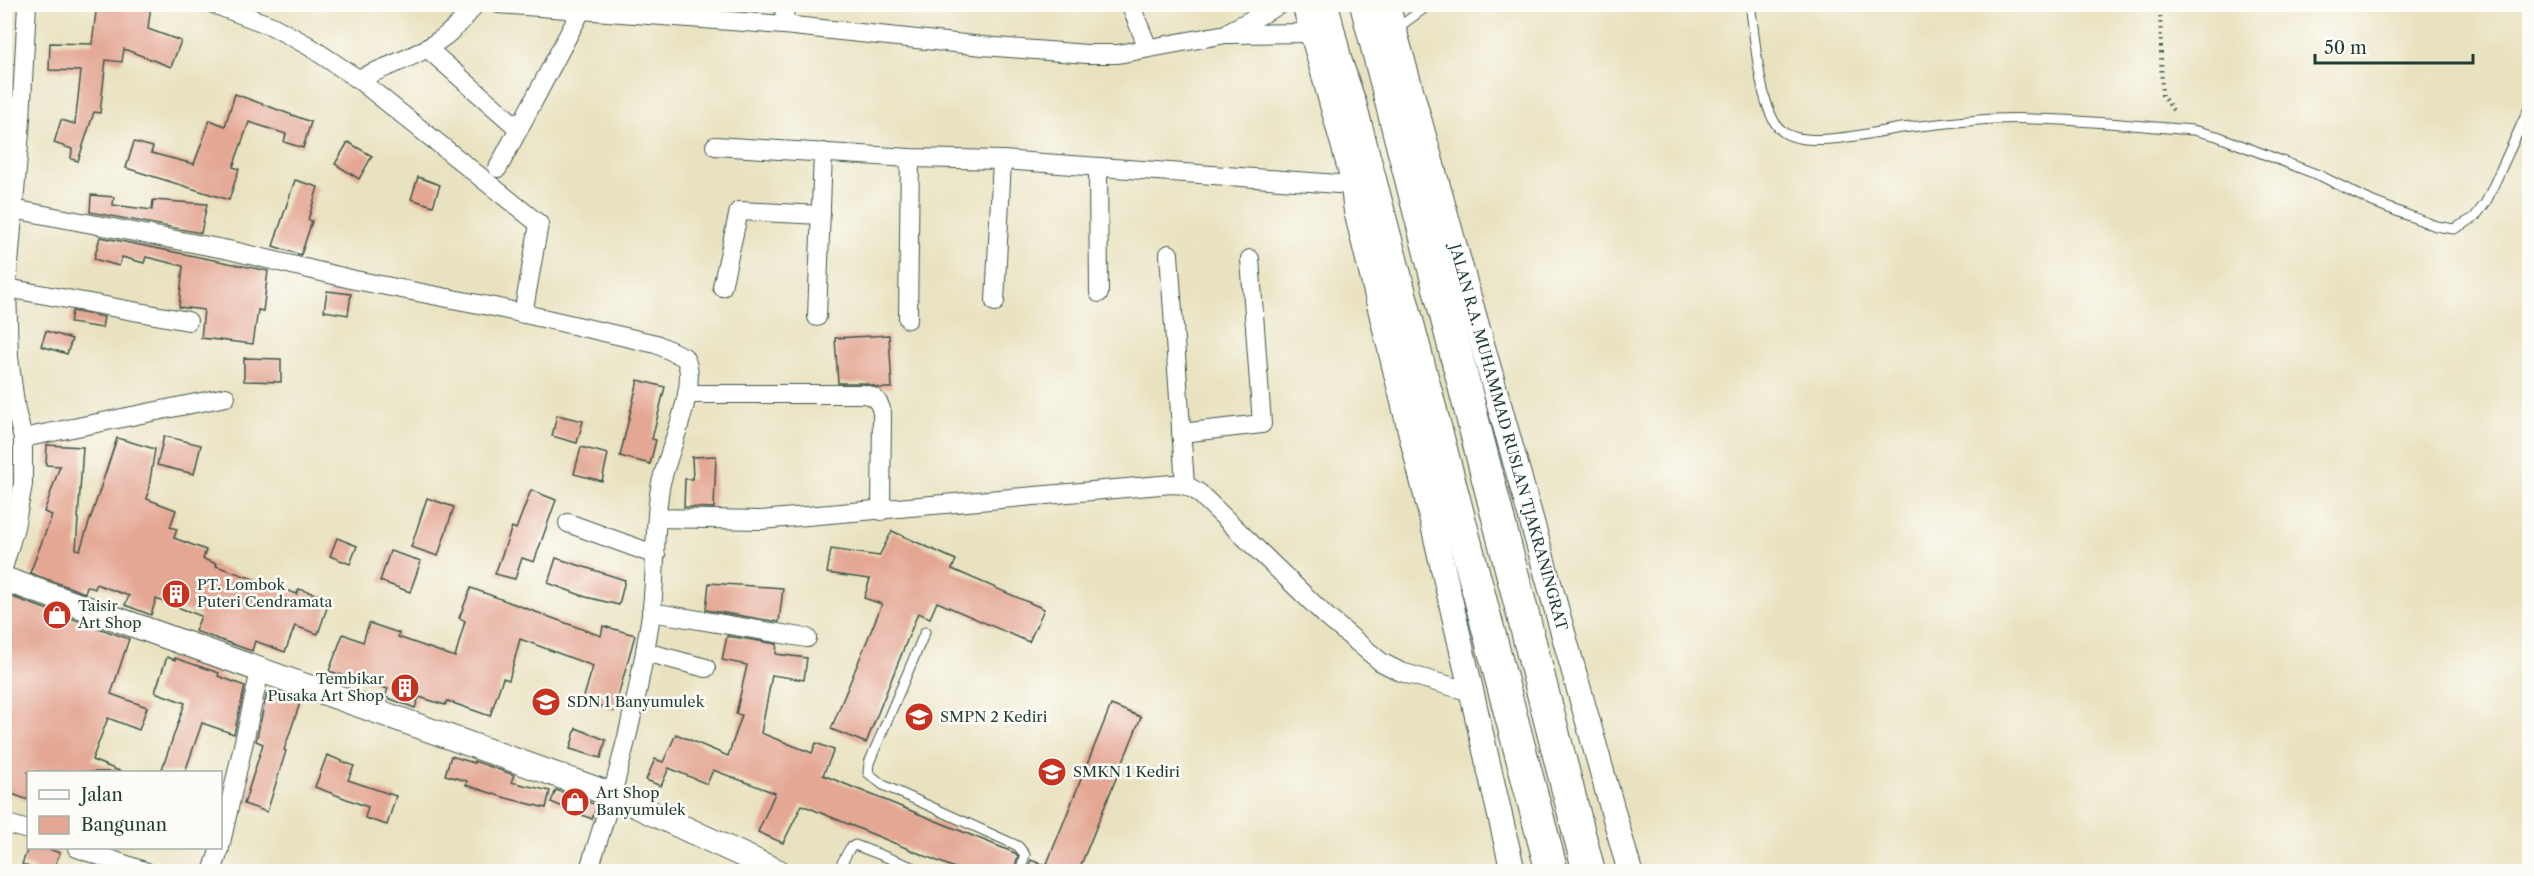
<svg xmlns="http://www.w3.org/2000/svg" width="2534" height="876" font-family="'Libre Caslon Text',serif">
	<style>
		.building { fill: #e4a794 }
		.lines { fill: none; stroke-linecap: round; stroke-linejoin: round }
		.lane-casing { stroke: #3d5649; stroke-width: 11 }
		.street-casing { stroke: #3d5649; stroke-width: 20 }
		.secondary-casing { stroke: #3d5649; stroke-width: 26 }
		.highway-casing { stroke: #3d5649; stroke-width: 34 }
		.path { stroke: #3d5649; stroke-width: 4; stroke-dasharray: 1.5 4.5; stroke-linecap: butt }
		.lane { stroke: #fff; stroke-width: 9 }
		.street { stroke: #fff; stroke-width: 18 }
		.secondary { stroke: #fff; stroke-width: 24 }
		.highway { stroke: #fff; stroke-width: 32 }
		.labels { text-anchor: middle; stroke-width: 5; stroke-linejoin: round; paint-order: stroke }
		.street-label { font-size: 15px; fill: #1f3d34; stroke: #fdfcf7 }
		.poi-label { font-size: 15px; fill: #1f3d34; stroke: #fdfcf7; text-anchor: start }
	</style>
	<rect width="100%" height="100%" fill="#fdfcf7"/>
	<filter id="ink" filterUnits="userSpaceOnUse"><feTurbulence type="fractalNoise" baseFrequency=".0167" numOctaves="2"/><feDisplacementMap in="SourceGraphic" scale="12" xChannelSelector="R" yChannelSelector="G"/><feConvolveMatrix kernelMatrix="1 2 1 2 8 2 1 2 1" color-interpolation-filters="sRGB"/></filter>
	<filter id="wash" filterUnits="userSpaceOnUse"><feTurbulence type="fractalNoise" baseFrequency=".008" numOctaves="4" result="noise"/><feDisplacementMap in="SourceGraphic" scale="24" xChannelSelector="R" yChannelSelector="G"/><feGaussianBlur stdDeviation="1.35" result="paint"/><feColorMatrix in="noise" values="0 0 0 0 0 0 0 0 0 0 0 0 0 0 0 0 0 1.4 0 .05"/><feComposite in="paint" operator="in"/></filter>
	<g filter="url(#wash)">
		<rect width="100%" height="100%" fill="#e9e2c0"/>
		<g id="blocks">
			<g class="building">
				<path d="M97,4h54l-3,25 33,12 -10,26 -47,-18 -2,13 -16,-2 -6,53 -6,-1 -16,49 -7,-2 1,-10 -18,-6 7,-23 14,4 6,-53 -32,-1 1,-27 42,1z"/>
				<path d="M235,94l76,28 -8,26 -19,-6 2,-8 -37,-12 -16,45 6,2 -10,31 -103,-32 8,-26 19,5 -2,6 43,11 16,-44 15,6z"/>
				<path d="M348,142l24,14 -13,23 -24,-15z"/>
				<path d="M418,177l22,8 -7,21 -22,-7z"/>
				<path d="M295,180l23,7 -10,33 4,1 -11,34 -28,-9z"/>
				<path d="M91,195l23,2 -1,8 39,5 1,-10 54,4 -6,29 -111,-21z"/>
				<path d="M100,237l168,34 -5,40 -5,-1 -5,34 -52,-6 3,-28 -25,-3 4,-41 -37,-9 -2,6 -22,-6 -3,9 -25,-7z"/>
				<path d="M327,291l24,3 -3,21 -24,-4z"/>
				<path d="M72,311l32,6 -2,11 -32,-5z"/>
				<path d="M46,331l26,8 -5,15 -26,-8z"/>
				<path d="M889,335l3,53h-12l-16,-5h-26l-3,-45z"/>
				<path d="M244,358l37,1v23l-37,-1z"/>
				<path d="M638,380l27,7 -13,52 4,1 -6,24 -30,-8z"/>
				<path d="M557,415l26,6 -6,22 -25,-7z"/>
				<path d="M164,436l37,9 -7,29 -37,-9z"/>
				<path d="M117,438l38,11 -8,50 29,11 -6,17 7,2 -3,9 32,12 -3,9 14,5 -1,2 81,28 2,-5 31,10 -12,35 -23,-8 -10,26 -30,-11 -3,10 -57,-20 6,-15 -45,-17 -5,16 -26,-10 4,-9 -33,-12 -1,5 -8,-3 -2,7 -55,-20 22,-58 -8,-3 16,-46 -14,-1 1,-20 36,2 -7,102 4,1z"/>
				<path d="M581,447l27,7 -6,27 -28,-7z"/>
				<path d="M716,456l-2,52 -30,-1 1,-28h8l-1,-22z"/>
				<path d="M531,490l25,10 -22,62 -12,-4 -7,21 -20,-5 17,-47 4,2z"/>
				<path d="M427,498l27,9 -16,49 -27,-9z"/>
				<path d="M892,531l64,29 -4,9 92,40 -15,33 -92,-40 -7,16 -12,-5 -52,130 -35,-14 51,-125 -18,-6 6,-19 -43,-6 4,-24 48,7z"/>
				<path d="M337,538l20,8 -7,18 -20,-8z"/>
				<path d="M390,551l31,10 -11,31 -30,-11z"/>
				<path d="M556,558l69,22 -6,25 -33,-8 -38,-14z"/>
				<path d="M709,583l74,5 -4,34 -73,-12z"/>
				<path d="M471,588l130,48 2,-10 32,9 -21,76 -31,-11 10,-34 -73,-27 -11,41 -6,-2 -13,38 -43,-15 -2,4 -26,-8 -4,11 -30,-11 3,-8 -59,-18 14,-37 20,8 6,-19 30,10 -1,4 57,20 10,-36 -6,-3z"/>
				<path d="M4,594l125,45 -18,55 36,13 -8,23 -31,-12 -16,42 30,12h-94v28l-24,-9z"/>
				<path d="M727,636l50,8 -1,10 31,4 -3,22 -32,-5 -11,58 51,20 4,-10 18,7 -11,25 192,78 3,3 -5,16h-49l-162,-67 -19,38 -25,-11 17,-39 -62,-23 -6,14 -38,-16 -8,18 -15,-6 9,-21 8,3 13,-28 52,22 14,-41 -6,-1 11,-49 -25,-5z"/>
				<path d="M167,657l8,3v-2l44,15 -1,3 27,10 -11,48 -32,-11 -17,49h-24l24,-69 -30,-11z"/>
				<path d="M275,690l26,10 -17,50 2,1 -19,61 -23,-8 19,-60 -7,-3 11,-48 7,2z"/>
				<path d="M1111,705l30,12 -63,155h-51l4,-12 15,6z"/>
				<path d="M576,728l30,12 -5,18 -31,-9z"/>
				<path d="M327,755l27,11 -6,14 48,16 -9,29 -22,-7 3,-11 -53,-20z"/>
				<path d="M451,756l23,7v-2l40,14 -3,7 39,9 -4,17 -40,-10 -40,-13 1,-4 -22,-6z"/>
				<path d="M556,790l41,15 -5,14 -41,-17z"/>
				<path d="M28,848h18l14,5 -8,19h-12l-18,-8z"/>
			</g>
		</g>
	</g>
	<g filter="url(#ink)">
		<use href="#blocks" fill-opacity="0" stroke="#3d5649" stroke-width="1.5"/>
		<g class="lines">
			<g class="lane-casing">
				<g id="lane">
					<path d="M1750,4c5,30 9,108 32,127 24,19 91,1 120,-3 43,-5 89,-11 132,-9 53,1 106,7 159,11l24,6 104,40 52,26 63,24 18,3 20,-11 12,-16 44,-96"/>
					<path d="M1396,29l34,-25"/>
					<path d="M925,632l-56,131 -1,10 15,12 135,61 7,9 -5,17"/>
					<path d="M837,872l13,-24 5,-3 70,27"/>
				</g>
			</g>
			<g class="street-casing">
				<g id="street">
					<path d="M213,4l59,22 35,19 51,34 181,145 -16,90"/>
					<path d="M498,4l286,21 199,21 104,8h31l108,-20 86,-1"/>
					<path d="M1130,4l18,44"/>
					<path d="M784,25l1,-21"/>
					<path d="M1230,31l51,-27"/>
					<path d="M428,49l91,80"/>
					<path d="M358,79c46,-20 88,-31 117,-75"/>
					<path d="M715,146l195,12 92,2 350,25"/>
					<path d="M1098,167l1,126"/>
					<path d="M498,168l84,-159"/>
					<path d="M13,209l216,41 126,30 139,27 162,37 28,13c18,25 -19,100 -24,131 -7,42 -3,85 -9,127 -13,87 -35,173 -63,257"/>
					<path d="M1169,254l16,231"/>
					<path d="M722,287l17,-76 82,4"/>
					<path d="M7,288l181,33"/>
					<path d="M995,302l7,-142"/>
					<path d="M817,317l6,-165"/>
					<path d="M908,319l2,-161"/>
					<path d="M687,394h177c11,2 16,8 18,19l-1,98"/>
					<path d="M1181,433l81,-9 -12,-165"/>
					<path d="M23,438l203,-41"/>
					<path d="M657,518l104,2 411,-36 13,1 13,7 129,125 54,45 20,10 70,20"/>
					<path d="M568,523l88,32"/>
					<path d="M4,565l11,-38 8,-43v-46l-7,-27 -7,-54 -2,-69 14,-168 6,-116"/>
					<path d="M651,612l156,26"/>
					<path d="M645,652l61,16"/>
					<path d="M4,823l24,7"/>
					<path d="M220,847l40,-176"/>
					<path d="M77,848l70,24"/>
					<path d="M212,872l8,-24"/>
				</g>
			</g>
			<g class="secondary-casing">
				<g id="secondary">
					<path d="M1304,4l47,169 5,38 74,301 83,360"/>
					<path id="s1" d="M1387,4l243,868"/>
					<path d="M4,579l609,216 166,77"/>
				</g>
			</g>
			<g class="highway-casing">
				<g id="highway">
					<path d="M1322,4l14,58 15,45 201,765"/>
					<path d="M1366,4l223,868"/>
				</g>
			</g>
			<path class="path" d="M2160,4l2,91 13,18"/>
			<use href="#lane" class="lane"/>
			<use href="#street" class="street"/>
			<use href="#secondary" class="secondary"/>
			<use href="#highway" class="highway"/>
		</g>
	</g>
	<defs>
		<g id="building-disc" transform="scale(1.5)"><circle r="9.5" fill="#c8321e" stroke="#fdfcf7"/><path d="M-4-6H4V6H1V3H-1V6H-4ZM-2.5-4.3h1.7v1.8h-1.7ZM.8-4.3h1.7v1.8H.8ZM-2.5-1h1.7V.8h-1.7ZM.8-1h1.7V.8H.8Z" fill="#fff"/></g>
		<g id="shop-disc" transform="scale(1.5)"><circle r="9.5" fill="#c8321e" stroke="#fdfcf7"/><path d="M-5-2.5h2.3a2.7 3.5 0 0 1 5.4 0H5L5.5 6h-11ZM-1.5-2.5h3a1.5 2.3 0 0 0-3 0Z" fill="#fff"/></g>
		<g id="school-disc" transform="scale(1.5)"><circle r="9.5" fill="#c8321e" stroke="#fdfcf7"/><path d="M0-5L7-2L0 1L-7-2ZM-4 1L0 2.5L4 1V4Q0 6-4 4Z" fill="#fff"/></g>
	</defs>
	<g fill-rule="evenodd">
		<use href="#building-disc" x="176" y="594"/>
		<use href="#shop-disc" x="57" y="615"/>
		<use href="#building-disc" x="405" y="688"/>
		<use href="#school-disc" x="546" y="702"/>
		<use href="#school-disc" x="919" y="717"/>
		<use href="#school-disc" x="1052" y="772"/>
		<use href="#shop-disc" x="575" y="802"/>
	</g>
	<g class="labels">
		<g class="street-label">
			<text dy="5" stroke="none"><textPath href="#s1" startOffset="450">JALAN R.A. MUHAMMAD RUSLAN TJAKRANINGRAT</textPath></text>
		</g>
		<g class="poi-label">
			<text x="197" y="590">PT. Lombok<tspan x="197" dy="17">Puteri Cendramata</tspan></text>
			<text x="78" y="611">Taisir<tspan x="78" dy="17">Art Shop</tspan></text>
			<text x="384" y="684" text-anchor="end">Tembikar<tspan x="384" dy="17">Pusaka Art Shop</tspan></text>
			<text x="567" y="707">SDN 1 Banyumulek</text>
			<text x="940" y="722">SMPN 2 Kediri</text>
			<text x="1073" y="777">SMKN 1 Kediri</text>
			<text x="596" y="798">Art Shop<tspan x="596" dy="17">Banyumulek</tspan></text>
		</g>
	</g>
	<rect width="2534" height="876" fill="none" stroke="#fdfcf7" stroke-width="24"/>
	<rect x="27" y="771" width="195" height="78" fill="#fdfcf7" stroke="#a4b0a9" stroke-width="1.5"/>
	<rect x="39" y="790" width="30" height="9" fill="#ffffff" stroke="#a4b0a9" stroke-width="1.5"/>
	<text x="81" y="801" font-size="18" fill="#1f3d34">Jalan</text>
	<rect x="39" y="816" width="30" height="18" fill="#e4a794" stroke="#a4b0a9" stroke-width="1.5"/>
	<text x="81" y="831" font-size="18" fill="#1f3d34">Bangunan</text>
	<path d="M2315 54v9h158v-9" fill="none" stroke="#1f3d34" stroke-width="3"/>
	<text x="2324" y="54" font-size="18" fill="#1f3d34" stroke="#fdfcf7" stroke-width="4.5" paint-order="stroke">50 m</text>
</svg>
